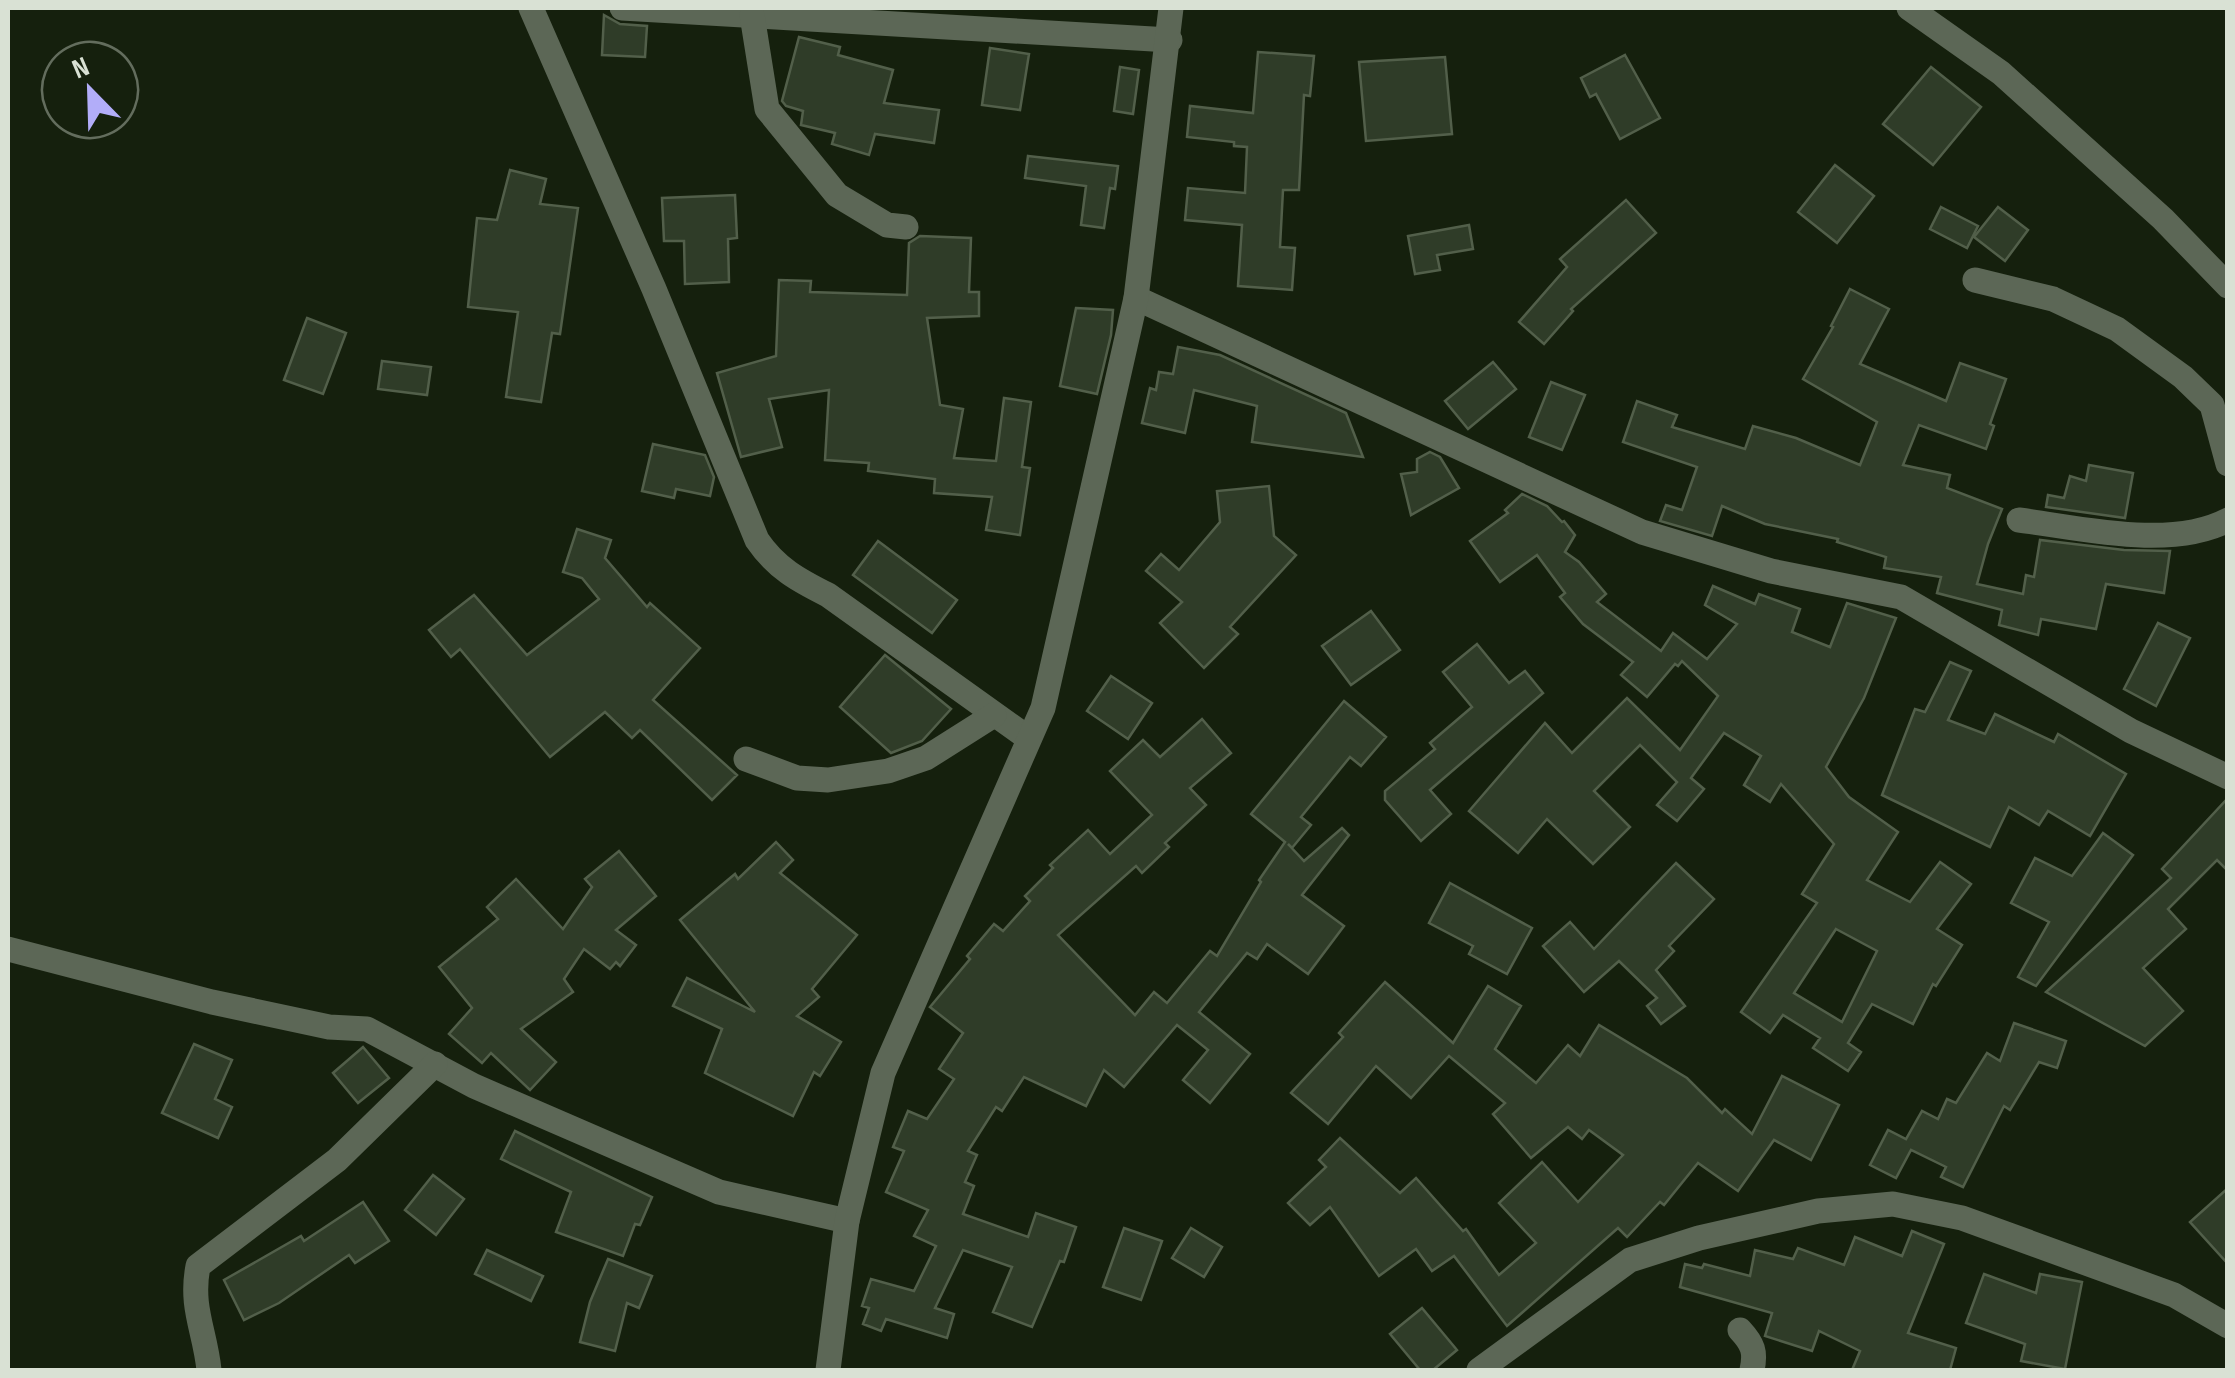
<svg xmlns="http://www.w3.org/2000/svg" width="2235" height="1378" font-family="'Sofia Sans Condensed',sans-serif">
	<style>
		.building { fill: #2f3c28; stroke: #525f4a; stroke-width: 2.5; fill-rule: evenodd }
		.lines { fill: none; stroke-linecap: round; stroke-linejoin: round }
		.minor { stroke: #5c6756; stroke-width: 25 }
	</style>
	<rect width="100%" height="100%" fill="#15200d"/>
	<g class="building">
		<path d="M604,15l16,9 27,2 -2,31 -43,-2z"/>
		<path d="M799,37l41,10 -2,8 55,15 -9,33 55,7 -5,33 -59,-9 -6,21 -37,-11 3,-11 -34,-8 2,-14 -17,-5 -4,-5z"/>
		<path d="M990,48l39,6 -9,56 -38,-5z"/>
		<path d="M1258,52l56,4 -4,40 -6,-1 -5,95h-16l-3,57 15,1 -3,42 -54,-4 4,-61 -57,-5 3,-32 57,5 2,-46 -13,-1v-4l-47,-5 3,-31 63,7z"/>
		<path d="M1625,55l35,63 -40,21 -24,-45 -6,3 -9,-19z"/>
		<path d="M1445,57l7,77 -86,7 -7,-79z"/>
		<path d="M1120,67l19,3 -6,44 -19,-3z"/>
		<path d="M1931,67l50,40 -48,58 -50,-41z"/>
		<path d="M1028,156l90,10 -3,23 -5,-1 -6,40 -23,-3 5,-39 -61,-8z"/>
		<path d="M1835,165l39,31 -37,47 -39,-31z"/>
		<path d="M510,170l36,9 -6,25 38,4 -18,126 -8,-1 -11,69 -35,-5 12,-85 -50,-5 9,-89 20,2z"/>
		<path d="M735,195l2,43 -9,1 1,43 -44,2 -1,-43h-20l-2,-43z"/>
		<path d="M1626,200l30,33 -85,76 2,2 -29,33 -25,-22 48,-55 -7,-8z"/>
		<path d="M1941,207l37,19 -11,22 -37,-19z"/>
		<path d="M1998,207l30,23 -23,31 -31,-24z"/>
		<path d="M1469,225l4,24 -36,6 3,15 -25,4 -7,-38z"/>
		<path d="M920,236l51,2 -2,54h10v24l-52,2 13,87 23,4 -9,49 42,3 8,-63 27,4 -9,65 8,1 -10,67 -34,-5 6,-33 -58,-4 1,-14 -67,-8 1,-8 -44,-3 4,-70 -60,9 13,48 -41,10 -24,-84 59,-17 3,-76 32,1 -1,11 97,3 2,-52z"/>
		<path d="M1850,289l39,20 -29,55 86,37 14,-38 46,16 -16,45 4,2 -8,23 -67,-24 -16,40 47,10 -3,13 55,21 -14,35 -11,40 46,10 3,-19 8,2 6,-37 84,10 46,1 -6,42 -58,-9 -10,45 -55,-10 -3,16 -39,-10 3,-15 -65,-17 4,-16 -57,-9 2,-11 -49,-15 1,-3 -73,-15 -43,-18 -10,30 -52,-15 6,-16 16,5 15,-43 -74,-25 14,-41 40,14 -5,12 73,22 8,-23 43,12 64,27 17,-43 -74,-43 30,-52 -2,-1z"/>
		<path d="M1076,308l37,2 -2,25 -14,59 -37,-8z"/>
		<path d="M307,318l39,15 -23,61 -39,-14z"/>
		<path d="M1178,347l42,8 126,58 17,44 -111,-15 5,-36 -63,-16 -9,43 -43,-10 8,-35 6,2 3,-18 14,2z"/>
		<path d="M382,361l49,6 -4,28 -49,-6z"/>
		<path d="M1493,362l23,27 -48,40 -23,-28z"/>
		<path d="M1551,382l34,13 -23,55 -33,-13z"/>
		<path d="M653,444l52,11 9,22 -4,19 -34,-7 -2,9 -32,-7z"/>
		<path d="M1430,452l10,5 19,31 -48,27 -10,-41 16,-2v-13z"/>
		<path d="M2089,465l44,8 -8,45 -79,-11 2,-12 16,3 6,-22 16,5z"/>
		<path d="M1269,486l5,50 22,19 -66,72 8,7 -34,34 -44,-45 22,-21 -36,-31 15,-17 18,16 41,-48 -3,-31z"/>
		<path d="M1522,494l25,12 15,16 2,-1 11,14 -10,17 14,10 27,32 -9,8 64,49 12,-18 34,26 30,-35 -32,-19 8,-19 42,18 4,-10 41,15 -8,23 38,15 17,-44 49,15 -32,80 -38,69 23,30 49,35 -31,48 43,22 30,-40 31,22 -34,45 25,16 -26,41 -3,-2 -20,40 -41,-20 -24,39 13,9 -13,19 -35,-23 7,-10 -37,-23 -13,18 -29,-21 76,-109 -15,-9 32,-50 -53,-60 -11,18 -26,-17 17,-29 -37,-23 -33,45 13,11 -27,32 -20,-16 20,-23 -37,-37 -46,46 36,36 -37,37 -46,-45 -29,34 -49,-42 76,-88 27,30 55,-55 53,52 38,-54 -36,-35 -4,5 -3,-2 -28,33 -26,-22 12,-13 -50,-38 -23,-27 5,-4 -28,-38 -37,27 -30,-41 38,-28 -3,-3zM1836,929l41,22 -35,71 -48,-29z"/>
		<path d="M577,529l34,11 -6,18 42,49 3,-4 50,45 -47,52 84,75 -25,25 -72,-70 -8,8 -27,-26 -55,45 -90,-108 -9,8 -22,-27 45,-35 53,60 72,-56 -17,-21 -19,-6z"/>
		<path d="M878,541l79,59 -25,33 -79,-58z"/>
		<path d="M1371,611l29,39 -49,35 -29,-39z"/>
		<path d="M2158,623l32,15 -34,68 -32,-17z"/>
		<path d="M1477,644l32,39 16,-12 18,22 -113,97 21,24 -30,27 -36,-41v-9l50,-42 -5,-6 42,-36 -29,-35z"/>
		<path d="M885,655l66,54 -29,32 -31,12 -51,-46z"/>
		<path d="M1950,662l21,9 -23,49 37,14 10,-20 59,28 4,-8 68,40 -36,62 -42,-25 -9,14 -30,-18 -19,40 -108,-52 33,-86 10,3z"/>
		<path d="M1111,676l41,27 -24,36 -41,-28z"/>
		<path d="M1344,701l42,36 -25,29 -11,-9 -49,60 10,8 -19,23 -4,-4 16,17 38,-33 7,7 -47,60 42,31 -36,48 -41,-30 -10,15 -10,-6 -48,59 51,42 -40,49 -27,-23 25,-30 -31,-25 -53,62 -20,-17 -18,36 -62,-29 -22,34 -6,-4 -28,44 9,4 -12,27 9,4 -11,28 65,23 8,-24 40,14 -12,35 -4,-1 -28,66 -39,-15 19,-45 -49,-17 -28,58 19,6 -7,24 -61,-19 -5,12 -18,-7 6,-16 -7,-2 9,-27 43,12 22,-45 -22,-10 14,-26 -42,-18 18,-41 -11,-4 15,-36 19,8 27,-40 -15,-10 24,-36 -33,-26 40,-48 -3,-3 27,-32 9,7 27,-30 -5,-5 28,-28 -3,-3 38,-35 22,24 42,-39 -42,-44 33,-31 17,17 42,-38 29,34 -41,35 16,17 -41,38 4,4 -27,26 -6,-7 -78,69 77,80 19,-23 13,11 43,-52 7,5 44,-74 -2,-2 26,-38 -34,-28z"/>
		<path d="M2228,798v73l-11,-11 -49,49 18,20 -43,39 40,43 -38,35 -99,-54 125,-114 -9,-9z"/>
		<path d="M2103,833l30,22 -97,131 -18,-9 31,-55 -38,-19 24,-45 37,18z"/>
		<path d="M776,842l17,18 -13,13 77,62 -45,54 7,8 -22,19 44,26 -21,34 -6,-4 -21,44 -88,-43 17,-44 -49,-23 14,-28 68,34 -75,-92 55,-46 3,5z"/>
		<path d="M619,851l37,45 -40,34 20,15 -16,21 -4,-4 -6,7 -26,-20 -20,30 9,13 -52,37 35,33 -26,28 -39,-37 -9,10 -33,-29 23,-26 -33,-41 59,-48 -11,-12 29,-28 47,50 29,-42 -7,-8z"/>
		<path d="M1676,863l38,36 -45,47 5,5 -18,19 29,36 -24,18 -14,-18 10,-8 -38,-37 -35,31 -41,-46 27,-24 24,27z"/>
		<path d="M1450,883l82,45 -25,46 -38,-20 4,-8 -44,-23z"/>
		<path d="M1385,982l68,61 35,-57 33,20 -26,43 41,34 32,-38 12,11 19,-31 88,53 35,35 3,-4 27,25 30,-58 57,29 -28,55 -37,-20 -36,51 -40,-28 -34,42 -4,-3 -33,35 -9,-9 -111,98 -53,-70 -22,15 -16,-22 -37,27 -49,-69 -20,18 -22,-22 38,-36 -7,-7 21,-22 60,55 16,-15 47,53 3,-2 33,46 37,-32 -37,-40 43,-41 36,40 45,-47 -34,-25 -7,9 -14,-12 -37,31 -38,-44 12,-11 -56,-47 -38,42 -35,-32 -48,58 -37,-31 52,-56 -4,-4z"/>
		<path d="M2014,1023l52,18 -9,27 -18,-6 -29,48 -6,-4 -41,81 -22,-10 5,-10 -35,-17 -15,28 -26,-13 18,-35 18,9 16,-28 16,8 9,-20 9,4 31,-50 13,8z"/>
		<path d="M194,1044l38,16 -17,39 17,8 -14,31 -56,-25z"/>
		<path d="M363,1047l26,31 -31,25 -25,-30z"/>
		<path d="M515,1131l137,66 -12,28 -5,-1 -12,32 -67,-24 15,-40 -70,-33z"/>
		<path d="M433,1175l31,24 -28,36 -31,-25z"/>
		<path d="M2228,1188v76l-38,-42z"/>
		<path d="M363,1202l26,39 -34,22 -6,-8 -70,48 -35,17 -20,-40 77,-44 3,5z"/>
		<path d="M1124,1228l38,13 -21,59 -38,-13z"/>
		<path d="M1191,1228l31,19 -18,30 -32,-19z"/>
		<path d="M1912,1231l32,13 -36,89 48,15 -6,22h-98l8,-19 -41,-20 -7,20 -47,-15 7,-23 -92,-26 5,-23 17,4 2,-4 46,12 5,-26 38,9 5,-11 46,17 11,-28 47,19z"/>
		<path d="M487,1250l56,26 -12,25 -56,-27z"/>
		<path d="M608,1259l44,17 -13,32 -12,-5 -12,48 -35,-9 10,-40z"/>
		<path d="M1984,1274l52,19 4,-19 42,8 -17,87 -44,-8 4,-17 -59,-21z"/>
		<path d="M1422,1308l35,42 -24,20h-13l-30,-36z"/>
	</g>
	<g class="lines">
		<g class="minor">
			<path d="M531,8l123,281 103,251c19,28 41,40 71,55l200,143"/>
			<path d="M622,8l548,32"/>
			<path d="M1909,8l92,65 162,146 65,67"/>
			<path d="M752,15l15,94 70,86 50,30 19,2"/>
			<path d="M1975,280l78,19 64,30 66,48 29,28 16,59"/>
			<path d="M1136,298l506,234 129,39 130,26 230,134 97,46"/>
			<path d="M2019,520c62,8 152,30 209,0"/>
			<path d="M746,759l51,19 31,2 60,-9 38,-13 68,-43"/>
			<path d="M8,949l204,53 117,25 38,2 107,57 245,106 128,29"/>
			<path d="M1740,1330c13,14 16,22 12,40"/>
			<path d="M209,1370c-4,-40 -19,-62 -11,-104l139,-106 98,-96"/>
			<path d="M828,1370l19,-149 36,-148 160,-365 93,-410 35,-290"/>
			<path d="M1479,1370l151,-110 69,-22 119,-27 75,-7 69,14 212,77 54,31"/>
		</g>
	</g>
	<rect width="2235" height="1378" fill="none" stroke="#d9e1d4" stroke-width="20"/>
	<g transform="translate(90 90) rotate(337)"><circle r="48" fill="#15200d" stroke="#636d5d" stroke-width="2.5"/>
	<path d="M0-8L18 38L0 25L-18 38Z" fill="#b2adf9"/>
	<text y="-15" font-size="28" font-weight="bold" text-anchor="middle" fill="#d9e1d4">N</text>
	</g>
</svg>
